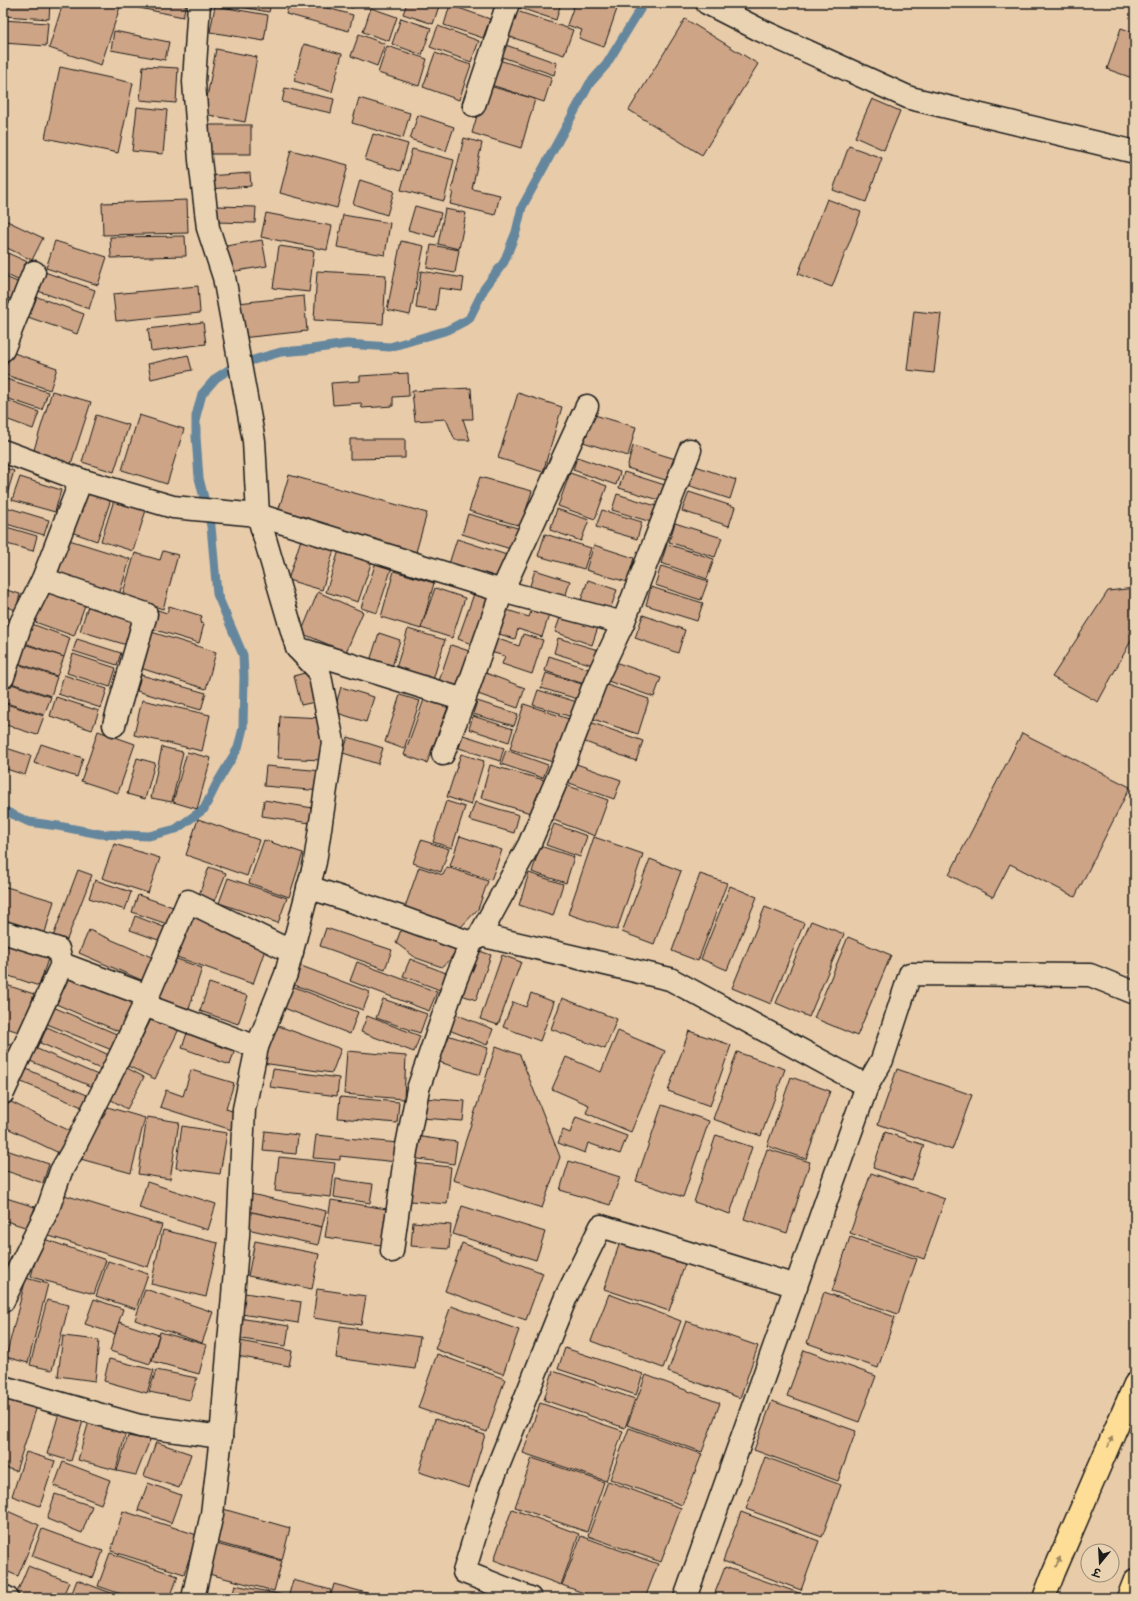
<svg xmlns="http://www.w3.org/2000/svg" width="1138" height="1601" font-family="'Architects Daughter','Playpen Sans Deva',sans-serif">
	<style>
		.lines { fill: none; stroke-linecap: round; stroke-linejoin: round }
		.stream { stroke: #65879e; stroke-width: 9 }
		.building { fill: #cda486; stroke: #1c1c1c }
		.minor-casing { stroke: #1c1c1c; stroke-width: 25 }
		.major-casing { stroke: #1c1c1c; stroke-width: 25 }
		.minor { stroke: #e9d3b2; stroke-width: 22 }
		.major { stroke: #fedd96; stroke-width: 22 }
		.oneway { fill: #98865f }
	</style>
	<rect width="100%" height="100%" fill="#e8cba9"/>
	<filter id="ink" filterUnits="userSpaceOnUse"><feTurbulence type="fractalNoise" baseFrequency=".025" numOctaves="2"/><feDisplacementMap in="SourceGraphic" scale="8" xChannelSelector="R" yChannelSelector="G"/><feConvolveMatrix kernelMatrix="1 2 1 2 8 2 1 2 1" color-interpolation-filters="sRGB"/></filter>
	<g filter="url(#ink)">
		<g class="lines">
			<path class="stream" d="M3,810l26,12 29,4 42,8 49,2 27,-7 28,-20 13,-26 21,-35 5,-20 1,-51 -1,-22 -26,-61 -6,-68 -12,-48 -3,-41v-21l6,-22 14,-16 20,-13 45,-13 24,-2 42,-6 43,3 58,-17 21,-11 15,-30 20,-27 12,-30 6,-25 68,-124 16,-18 38,-62"/>
		</g>
		<g class="building">
			<path d="M3,3h47l-1,16 -46,-3z"/>
			<path d="M63,3h53l5,1 -20,61 -52,-17z"/>
			<path d="M130,3h56l-3,14 -53,-11z"/>
			<path d="M218,3h53l-2,9z"/>
			<path d="M289,3h20l44,12 -4,16 -63,-17z"/>
			<path d="M335,3h19l-1,5z"/>
			<path d="M407,3h33l-7,21 -30,-10z"/>
			<path d="M515,3h46l-5,17 -42,-14z"/>
			<path d="M575,3l15,4 2,-4h27l-15,44 -25,-9 3,-8 -15,-5z"/>
			<path d="M450,5l40,14 -7,19 -39,-13z"/>
			<path d="M215,6l53,9 -4,26 -54,-9z"/>
			<path d="M371,8l26,9 -8,24 -26,-9z"/>
			<path d="M508,8l65,22 -9,25 -65,-22z"/>
			<path d="M401,18l30,10 -9,27 -30,-11z"/>
			<path d="M685,19l73,45 -56,91 -73,-45z"/>
			<path d="M3,20l45,3 -2,23 -43,-3z"/>
			<path d="M438,26l41,15 -8,21 -41,-15z"/>
			<path d="M1121,28l14,5v46l-28,-10z"/>
			<path d="M114,31l55,11 -4,18 -54,-10z"/>
			<path d="M359,34l26,10 -8,22 -26,-10z"/>
			<path d="M500,43l57,20 -3,12 -58,-20z"/>
			<path d="M304,44l38,10 -10,38 -38,-11z"/>
			<path d="M387,46l40,13 -8,27 -41,-13z"/>
			<path d="M216,49l41,8 -12,65 -41,-8z"/>
			<path d="M435,53l36,12 -12,35 -36,-13z"/>
			<path d="M493,58l59,19 -8,25 -59,-19z"/>
			<path d="M143,66l35,2 -2,35 -36,-3z"/>
			<path d="M60,67l73,16 -15,70 -73,-15z"/>
			<path d="M486,85l49,14 -14,49 -49,-15z"/>
			<path d="M285,88l49,11 -3,14 -49,-11z"/>
			<path d="M359,98l51,15 -7,25 -51,-15z"/>
			<path d="M872,99l28,12 -16,39 -29,-13z"/>
			<path d="M137,107l30,3 -4,44 -31,-3z"/>
			<path d="M418,115l36,12 -8,24 -36,-12z"/>
			<rect x="206" y="125" width="45" height="29"/>
			<path d="M373,134l35,10 -8,27 -35,-11z"/>
			<path d="M464,138l18,5 -10,46 28,6 -5,20 -45,-11 3,-12h-2z"/>
			<path d="M849,146l33,12 -16,44 -33,-12z"/>
			<path d="M412,149l42,11 -10,41 -43,-11z"/>
			<path d="M291,150l57,15 -11,43 -57,-15z"/>
			<path d="M250,173l1,13 -43,3 -1,-13z"/>
			<path d="M360,180l34,11 -7,24 -34,-11z"/>
			<path d="M827,199l34,13 -29,75 -34,-13z"/>
			<path d="M187,200l1,33 -85,2 -1,-32z"/>
			<path d="M215,206l41,1 -1,16 -40,-1z"/>
			<path d="M415,206l26,7 -6,24 -27,-7z"/>
			<path d="M445,209l21,4 -7,36 -21,-5z"/>
			<path d="M266,213l66,13 -5,24 -66,-13z"/>
			<path d="M343,215l47,8 -5,32 -48,-8z"/>
			<path d="M3,219l40,19 -11,22 -29,-14z"/>
			<path d="M185,236l1,20 -75,2 -1,-21z"/>
			<path d="M262,240l5,26 -37,6 -4,-26z"/>
			<path d="M55,241l52,16 -9,28 -52,-17z"/>
			<path d="M401,241l23,5 -14,69 -23,-5z"/>
			<path d="M431,245l28,5 -4,23 -28,-5z"/>
			<path d="M279,246l35,5 -5,41 -36,-4z"/>
			<path d="M3,251l27,12 -8,19 -19,-9z"/>
			<path d="M42,271l53,19 -6,19 -54,-19z"/>
			<path d="M317,271l69,4 -3,49 -69,-4z"/>
			<path d="M421,271l43,7 -2,13 -23,-3 -3,23 -20,-3z"/>
			<path d="M3,276l19,8 -7,17 -12,-5z"/>
			<path d="M198,286l2,27 -84,8 -3,-27z"/>
			<path d="M29,294l55,20 -7,20 -55,-19z"/>
			<path d="M304,296l3,35 -66,7 -3,-35z"/>
			<path d="M3,298l11,5 -11,20z"/>
			<path d="M914,311l27,3 -7,59 -27,-3z"/>
			<path d="M203,322l3,22 -55,7 -3,-22z"/>
			<path d="M11,352l46,16 -7,22 -47,-16z"/>
			<path d="M188,355l4,15 -41,9 -3,-15z"/>
			<path d="M408,373l1,23 -16,1v9l-31,2 -1,-5 -28,2 -2,-22 29,-2v-5z"/>
			<path d="M3,378l45,14 -6,18 -39,-13z"/>
			<path d="M471,388l2,31h-10l7,21h-15l-9,-21 -31,2 -3,-30z"/>
			<path d="M52,391l39,11 -20,62 -38,-11z"/>
			<path d="M518,393l44,14 -19,65 -45,-14z"/>
			<path d="M3,399l36,13 -6,17 -30,-11z"/>
			<path d="M591,414l45,13 -8,29 -45,-14z"/>
			<path d="M96,415l33,10 -15,47 -32,-10z"/>
			<path d="M139,415l45,14 -17,55 -45,-14z"/>
			<path d="M350,439h55v19l-55,1z"/>
			<path d="M633,446l46,14 -7,22 -45,-14z"/>
			<path d="M577,457l43,15 -4,13 -43,-15z"/>
			<path d="M690,464l46,16 -6,19 -46,-15z"/>
			<path d="M3,467l11,4 -11,36z"/>
			<path d="M624,472l47,15 -5,15 -47,-14z"/>
			<path d="M570,473l37,13 -12,33 -37,-13z"/>
			<path d="M289,475l138,38 -11,39 -138,-40z"/>
			<path d="M20,477l41,13 -6,22 -43,-12z"/>
			<path d="M480,477l52,14 -11,35 -52,-15z"/>
			<path d="M85,487l27,9 -15,45 -26,-9z"/>
			<path d="M689,492l46,15 -6,19 -47,-15z"/>
			<path d="M617,494l39,12 -5,16 -39,-12z"/>
			<path d="M115,497l32,10 -14,44 -32,-10z"/>
			<path d="M6,507l43,13 -5,15 -41,-12v-6z"/>
			<path d="M557,509l32,11 -8,21 -31,-11z"/>
			<path d="M602,510l40,12 -5,17 -41,-12z"/>
			<path d="M468,514l53,15 -7,21 -52,-16z"/>
			<path d="M675,523l47,15 -7,19 -46,-15z"/>
			<path d="M3,526l34,10 -4,15 -30,-8z"/>
			<path d="M303,533l33,10 -14,47 -34,-10z"/>
			<path d="M545,534l46,14 -7,21 -46,-13z"/>
			<path d="M66,539l64,20 -11,36 -64,-19z"/>
			<path d="M457,539l53,17 -9,27 -53,-16z"/>
			<path d="M341,544l33,11 -16,47 -32,-10z"/>
			<path d="M667,544l47,15 -7,20 -46,-16z"/>
			<path d="M594,545l40,13 -7,24 -41,-12z"/>
			<path d="M163,551l15,4 -15,54 -41,-13 13,-43 25,7z"/>
			<path d="M377,559l16,5 -16,49 -16,-5z"/>
			<path d="M661,566l47,15 -7,19 -46,-15z"/>
			<path d="M535,570l35,11 -6,20 -35,-12z"/>
			<path d="M394,571l40,12 -13,46 -40,-12z"/>
			<path d="M588,580l29,10 -8,23 -29,-10z"/>
			<path d="M651,587l52,16 -6,18 -51,-16z"/>
			<path d="M435,588l30,10 -13,40 -31,-10z"/>
			<path d="M1135,588v49h-2l-35,65 -46,-25 56,-86z"/>
			<path d="M3,589l17,5 -4,16 -13,-4z"/>
			<path d="M46,591l39,14 -11,31 -39,-14z"/>
			<path d="M475,591l19,7 -17,48 -19,-7z"/>
			<path d="M318,592l45,20 -17,40 -45,-19z"/>
			<path d="M88,606l47,14 -8,25 -47,-14z"/>
			<path d="M169,606l33,10 -2,7 4,1 -5,19 -53,-16 5,-19 16,5z"/>
			<path d="M504,609l25,8 3,-8 17,6 -7,22 -24,-8 -3,10 -19,-6z"/>
			<path d="M561,615l37,12 -6,18 -37,-13z"/>
			<path d="M643,615l42,15 -7,23 -43,-15z"/>
			<path d="M3,617l7,2 -5,16 -2,-1z"/>
			<path d="M29,623l41,15 -6,19 -42,-15z"/>
			<path d="M408,629l37,11 -12,40 -37,-12z"/>
			<path d="M145,630l71,22 -10,37 -72,-23z"/>
			<path d="M379,633l21,7 -8,27 -22,-6z"/>
			<path d="M523,634l20,6 -11,34 -30,-10 3,-8 -15,-4 5,-14 24,8z"/>
			<path d="M558,638l40,12 -5,15 -39,-12z"/>
			<path d="M77,639l44,14 -4,12 -44,-14z"/>
			<path d="M21,643l43,14 -7,19 -43,-14z"/>
			<path d="M451,645l18,6 -14,42 -18,-6z"/>
			<path d="M73,654l43,14 -6,19 -43,-14z"/>
			<path d="M549,656l40,13 -5,15 -39,-13z"/>
			<path d="M612,661l49,17 -7,19 -49,-17z"/>
			<path d="M14,663l43,14 -6,19 -43,-14z"/>
			<path d="M308,672l7,30 -14,3 -7,-29z"/>
			<path d="M483,672l42,16 -7,20 -43,-15z"/>
			<path d="M546,673l39,12 -4,15 -40,-12z"/>
			<path d="M64,675l43,14 -6,19 -43,-14z"/>
			<path d="M141,675l65,18 -5,17 -64,-19z"/>
			<path d="M8,683l43,14 -7,18 -41,-13z"/>
			<path d="M604,684l45,15 -11,35 -45,-15z"/>
			<path d="M341,687l33,10 -8,25 -32,-10z"/>
			<path d="M538,690l39,12 -5,15 -39,-12z"/>
			<path d="M426,694l24,8 -23,61 -23,-8z"/>
			<path d="M400,695l20,6 -16,48 -19,-7z"/>
			<path d="M56,697l43,14 -7,19 -42,-14z"/>
			<path d="M142,700l68,15 -8,36 -68,-16z"/>
			<path d="M477,701l41,13 -4,12 -41,-12z"/>
			<path d="M3,703l41,13 -7,19 -34,-11z"/>
			<path d="M524,704l45,15 -13,44 -46,-14z"/>
			<path d="M280,716l44,2 -2,42 -44,-2z"/>
			<path d="M473,716l40,13 -4,13 -40,-13z"/>
			<path d="M587,721l56,20 -7,20 -56,-21z"/>
			<path d="M98,731l37,13 -17,49 -37,-12z"/>
			<path d="M1022,733l108,54 -55,110 -65,-33 -17,33 -44,-22z"/>
			<path d="M463,735l41,13 -4,13 -41,-13z"/>
			<path d="M348,737l35,11 -5,16 -35,-11z"/>
			<path d="M41,744l42,14 -6,19 -43,-14z"/>
			<path d="M3,747l28,9 -6,19 -22,-7z"/>
			<path d="M162,747l21,5 -11,50 -21,-4z"/>
			<path d="M506,750l42,15 -5,13 -42,-14z"/>
			<path d="M187,752l24,6 -14,51 -24,-7z"/>
			<path d="M461,754l23,7 -13,44 -24,-8z"/>
			<path d="M137,758l18,5 -10,36 -18,-5z"/>
			<path d="M571,762l50,18 -7,19 -50,-18z"/>
			<path d="M490,765l54,15 -10,34 -53,-16z"/>
			<path d="M266,766l57,5 -2,20 -57,-5z"/>
			<path d="M563,784l45,16 -13,36 -44,-17z"/>
			<path d="M264,800l55,9 -2,15 -55,-8z"/>
			<path d="M446,801l19,6 -13,41 -19,-6z"/>
			<path d="M475,802l44,13 -5,18 -45,-13z"/>
			<path d="M198,819l61,21 -12,36 -61,-21z"/>
			<path d="M554,824l33,12 -7,21 -34,-12z"/>
			<path d="M460,836l42,14 -11,30 -41,-14z"/>
			<path d="M594,837l49,17 -26,76 -49,-16z"/>
			<path d="M264,840l39,13 -14,44 -40,-14z"/>
			<path d="M421,840l28,9 -8,23 -28,-9z"/>
			<path d="M114,844l46,14 -12,35 -46,-15z"/>
			<path d="M540,846l34,11 -8,26 -34,-11z"/>
			<path d="M650,859l31,12 -27,73 -32,-12z"/>
			<path d="M209,867l17,6 -11,28 -16,-6z"/>
			<path d="M419,867l24,8 4,-8 41,14 -10,28 -19,20 -55,-19z"/>
			<path d="M78,870l14,5 -28,72 -13,-5z"/>
			<path d="M529,873l34,11 -10,32 -34,-11z"/>
			<path d="M700,874l27,9 -29,78 -26,-10z"/>
			<path d="M228,878l59,20 -9,25 -59,-20z"/>
			<path d="M95,880l36,12 -6,18 -36,-12z"/>
			<path d="M3,886l51,15 -10,35 -41,-12z"/>
			<path d="M730,886l27,11 -30,73 -26,-11z"/>
			<path d="M138,895l38,13 -6,17 -38,-13z"/>
			<path d="M765,907l39,16 -33,81 -39,-16z"/>
			<path d="M189,913l79,28 -15,43 -79,-28z"/>
			<path d="M135,916l34,13 -5,13 -34,-12z"/>
			<path d="M811,921l33,13 -35,83 -33,-14z"/>
			<path d="M402,927l56,21 -10,14 -6,5 -26,-9 -20,-15z"/>
			<path d="M326,928l66,22 -7,19 -65,-23z"/>
			<path d="M89,930l67,29 -10,23 -67,-29z"/>
			<path d="M848,937l43,18 -34,81 -43,-18z"/>
			<path d="M3,938l47,15 -11,33 -36,-12z"/>
			<path d="M471,948l20,7 -15,45 -20,-7z"/>
			<path d="M502,955l19,7 -23,63 -18,-6z"/>
			<path d="M171,957l31,11 -13,41 -32,-10z"/>
			<path d="M410,959l36,14 -6,17 -37,-14z"/>
			<path d="M357,962l80,30 -8,19 -79,-30z"/>
			<path d="M296,964l74,28 -7,18 -74,-27z"/>
			<path d="M72,969l63,28 -15,35 -64,-28z"/>
			<path d="M209,983l39,13 -10,28 -38,-13z"/>
			<path d="M3,984l31,10 -12,39 -19,-6z"/>
			<path d="M292,986l66,26 -8,22 -66,-26z"/>
			<path d="M531,993l23,9 -14,39 -37,-14 10,-25 13,5z"/>
			<path d="M562,998l55,21 -12,30 -54,-20z"/>
			<path d="M383,999l44,15 -7,19 -44,-15z"/>
			<path d="M53,1007l66,28 -7,15 -65,-26z"/>
			<path d="M450,1012l43,17 -6,16 -43,-17z"/>
			<path d="M367,1016l53,20 -6,16 -53,-20z"/>
			<path d="M152,1017l27,12 -24,50 -27,-13z"/>
			<path d="M276,1025l65,24 -9,24 -70,-10z"/>
			<path d="M47,1027l62,28 -6,15 -63,-27z"/>
			<path d="M189,1027l48,16 -7,22 -48,-17z"/>
			<path d="M618,1031l47,20 -34,81 -45,-19 3,-8 -37,-16 14,-32 35,15z"/>
			<path d="M689,1031l42,14 -21,61 -42,-15z"/>
			<path d="M441,1033l47,15 -8,27 -47,-15z"/>
			<path d="M3,1042l12,4 -6,19 -6,-1z"/>
			<path d="M496,1046l24,9 40,102 -18,51 -89,-28z"/>
			<path d="M35,1048l63,27 -5,12 -63,-26z"/>
			<path d="M347,1051l59,5 -2,43 -60,-5z"/>
			<path d="M737,1052l48,17 -24,67 -48,-17z"/>
			<path d="M125,1067l19,10 -17,32 -19,-11z"/>
			<path d="M24,1068l63,27 -5,12 -63,-26z"/>
			<path d="M273,1069l66,9 -2,18 -67,-9z"/>
			<path d="M897,1069l75,26 -20,55 -74,-26z"/>
			<path d="M191,1070l43,13 -8,26 12,4 -6,17 -72,-23 6,-17 17,6z"/>
			<path d="M791,1077l39,14 -24,68 -39,-13z"/>
			<path d="M340,1097l59,5 -2,21 -59,-5z"/>
			<path d="M422,1098l43,3 -2,20 -42,-3z"/>
			<path d="M7,1100l65,32 -11,22 -58,-28v-18z"/>
			<path d="M662,1105l47,16 -26,76 -47,-16z"/>
			<path d="M104,1106l41,12 -14,55 -54,-15z"/>
			<path d="M147,1117l32,5 -9,57 -32,-5z"/>
			<path d="M576,1117l51,19 -7,18 -32,-11 -3,10 -27,-10 5,-13 7,3z"/>
			<path d="M182,1126l45,7 -7,41 -44,-6z"/>
			<path d="M265,1131l33,4 -2,19 -33,-3z"/>
			<path d="M885,1132l39,13 -12,36 -39,-13z"/>
			<path d="M316,1135l82,8 -1,19 -57,-6v4l-27,-2z"/>
			<path d="M716,1135l36,12 -22,67 -36,-12z"/>
			<path d="M415,1136l42,6 -3,22 -42,-6z"/>
			<path d="M3,1149l46,15 -6,19 -40,-13z"/>
			<path d="M767,1149l43,13 -23,71 -43,-14z"/>
			<path d="M279,1157l56,6 -4,34 -56,-6z"/>
			<path d="M569,1161l51,16 -10,28 -50,-15z"/>
			<path d="M413,1163l38,4 -4,37 -37,-3z"/>
			<path d="M871,1173l74,26 -21,60 -74,-26z"/>
			<path d="M336,1179l37,5 -3,19 -36,-6z"/>
			<path d="M147,1182l69,22 -8,26 -69,-22z"/>
			<path d="M58,1193l104,32 -14,42 -102,-32z"/>
			<path d="M251,1194l75,17 -4,16 -75,-16z"/>
			<path d="M3,1197l32,10 -7,21 -25,-8z"/>
			<path d="M331,1200l62,10 -5,36 -63,-9z"/>
			<path d="M462,1206l83,26 -9,28 -83,-26z"/>
			<path d="M247,1211l75,16 -4,18 -75,-17z"/>
			<path d="M413,1222l38,3 -2,24 -38,-3z"/>
			<path d="M163,1230l55,13 -12,54 -55,-13z"/>
			<path d="M850,1237l67,22 -19,55 -66,-23z"/>
			<path d="M41,1238l65,22 -12,34 -63,-17z"/>
			<path d="M255,1241l64,13 -7,35 -64,-13z"/>
			<path d="M620,1242l65,22 -16,47 -65,-22z"/>
			<path d="M462,1243l81,30 -17,47 -81,-29z"/>
			<path d="M108,1261l40,13 -12,35 -40,-13z"/>
			<path d="M26,1278l22,6 -20,79 -22,-6z"/>
			<path d="M145,1289l68,23 -11,31 -67,-23z"/>
			<path d="M317,1289l49,7 -5,29 -48,-7z"/>
			<path d="M239,1292l62,10 -3,21 -63,-10z"/>
			<path d="M824,1292l71,25 -17,51 -71,-25z"/>
			<path d="M609,1294l72,27 -18,47 -72,-27z"/>
			<path d="M94,1299l29,10 -8,25 -30,-10z"/>
			<path d="M47,1300l22,5 -17,65 -22,-5z"/>
			<path d="M451,1306l68,24 -16,44 -68,-25z"/>
			<path d="M239,1318l50,8 -3,20 -50,-8z"/>
			<path d="M686,1321l72,25 -18,52 -72,-26z"/>
			<path d="M119,1322l40,13 -9,29 -40,-13z"/>
			<path d="M340,1326l80,11 -5,32 -79,-11z"/>
			<path d="M160,1332l47,13 -8,29 -47,-13z"/>
			<path d="M63,1336l36,4 -4,41 -37,-5z"/>
			<path d="M235,1340l57,11 -3,15 -57,-11z"/>
			<path d="M565,1348l78,26 -7,21 -78,-26z"/>
			<path d="M804,1350l72,26 -17,46 -72,-26z"/>
			<path d="M437,1354l68,25 -18,53 -69,-24z"/>
			<path d="M109,1359l45,11 -7,23 -43,-12z"/>
			<path d="M156,1370l41,8 -7,22 -41,-8z"/>
			<path d="M553,1371l82,28 -10,29 -81,-28z"/>
			<path d="M646,1375l74,28 -18,49 -75,-27z"/>
			<path d="M3,1392l35,11 -22,68 -13,-4z"/>
			<path d="M772,1401l84,30 -18,50 -84,-31z"/>
			<path d="M540,1403l83,28 -17,50 -83,-28z"/>
			<path d="M59,1413l24,8 -12,40 -24,-7z"/>
			<path d="M435,1419l50,16 -16,53 -50,-16z"/>
			<path d="M89,1421l37,11 -10,38 -38,-10z"/>
			<path d="M629,1428l73,26 -20,51 -72,-26z"/>
			<path d="M128,1436l22,4 -14,35 -19,-4z"/>
			<path d="M156,1442l35,12 -12,34 -35,-12z"/>
			<path d="M26,1452l29,9 -15,45 -28,-10z"/>
			<path d="M765,1457l76,28 -19,52 -76,-28z"/>
			<path d="M532,1458l72,24 -17,50 -72,-25z"/>
			<path d="M63,1462l47,18 -9,24 -47,-18z"/>
			<path d="M608,1481l73,27 -20,54 -73,-26z"/>
			<path d="M148,1483l33,12 -10,28 -33,-13z"/>
			<path d="M55,1494l37,12 -10,27 -35,-14z"/>
			<path d="M3,1509l36,16 -21,51 -15,-6z"/>
			<path d="M223,1509l67,19 -8,32 -67,-18z"/>
			<path d="M512,1509l67,25 -18,51 -67,-25z"/>
			<path d="M123,1511l74,24 -13,39 -73,-23z"/>
			<path d="M741,1512l78,29 -18,49 -78,-29z"/>
			<path d="M42,1529l61,22 -10,27 -61,-22z"/>
			<path d="M581,1536l77,28 -13,34h-48l-35,-13z"/>
			<path d="M212,1543l70,18 -8,30 -69,-18z"/>
			<path d="M110,1553l68,23 -8,22h-38l-34,-12z"/>
			<path d="M28,1566l41,16 -7,16h-38l-8,-3z"/>
			<path d="M725,1567l77,27 -2,4h-87z"/>
			<path d="M77,1580l47,18h-54z"/>
			<path d="M293,1580l38,10 -2,8h-41z"/>
			<path d="M334,1584l47,13 -1,1h-50z"/>
			<path d="M235,1585l48,10 -1,3h-50z"/>
		</g>
		<g class="lines">
			<g class="minor-casing">
				<g id="minor">
					<path d="M707,3l53,27 150,68 225,54"/>
					<path d="M474,105l34,-102"/>
					<path d="M3,350l31,-78"/>
					<path d="M3,451l78,29 92,27 85,8 244,76 121,32"/>
					<path d="M43,579l103,35 -32,111"/>
					<path d="M297,648l167,52"/>
					<path d="M3,677l18,-54 22,-44 38,-99"/>
					<path d="M443,754l21,-54 38,-109 85,-185"/>
					<path d="M308,887l92,30 71,26"/>
					<path d="M3,932l55,17 4,15 86,32"/>
					<path d="M480,935l190,44 197,107"/>
					<path d="M144,1005l113,42"/>
					<path d="M3,1093l59,-129"/>
					<path d="M392,1251l14,-100 12,-62 38,-110 15,-36 9,-8 49,-90 36,-84 31,-81 27,-57 67,-173"/>
					<path d="M3,1301l45,-92 13,-38 11,-19 49,-98 23,-49 44,-104 104,51"/>
					<path d="M3,1387l137,39 81,11"/>
					<path d="M3,1596l4,2"/>
					<path d="M193,1598l19,-84 9,-77 17,-201 6,-127 13,-62 29,-73 29,-112 18,-120 -14,-71 -22,-23 -39,-133 -4,-74 -30,-164 -16,-49 -8,-68 -6,-78 5,-79"/>
					<path d="M530,1598l-66,-26 26,-86 76,-189 35,-71 195,60"/>
					<path d="M685,1598l182,-512 15,-26 28,-86 180,1 45,18"/>
				</g>
			</g>
			<g class="major-casing">
				<g id="major">
					<path d="M1044,1598l10,-26 81,-188"/>
					<path d="M1128,1598l7,-18"/>
				</g>
			</g>
			<use href="#minor" class="minor"/>
			<use href="#major" class="major"/>
		</g>
		<defs><path id="oneway-solid" d="M-6-.8H1V-3.2L6.5 0L1 3.2V.8H-6Z"/></defs>
		<g class="oneway">
			<use href="#oneway-solid" transform="translate(1110 1442) rotate(-67)"/>
			<use href="#oneway-solid" transform="translate(1058 1562) rotate(-67)"/>
		</g>
	</g>
	<rect width="1138" height="1601" fill="none" stroke="#e9d3b2" stroke-width="16"/>
	<rect x="8" y="8" width="1122" height="1585" fill="none" stroke="#1c1c1c" stroke-width="1.5" filter="url(#ink)"/>
	<g transform="translate(1100 1563) rotate(198)"><circle r="19" fill="#e9d3b2" stroke="#978a76"/>
	<path d="M0-3L7 15L0 10L-7 15Z" fill="#1c1c1c"/>
	<text y="-6" font-size="11" font-weight="bold" text-anchor="middle" fill="#1c1c1c">उ</text>
	</g>
</svg>
